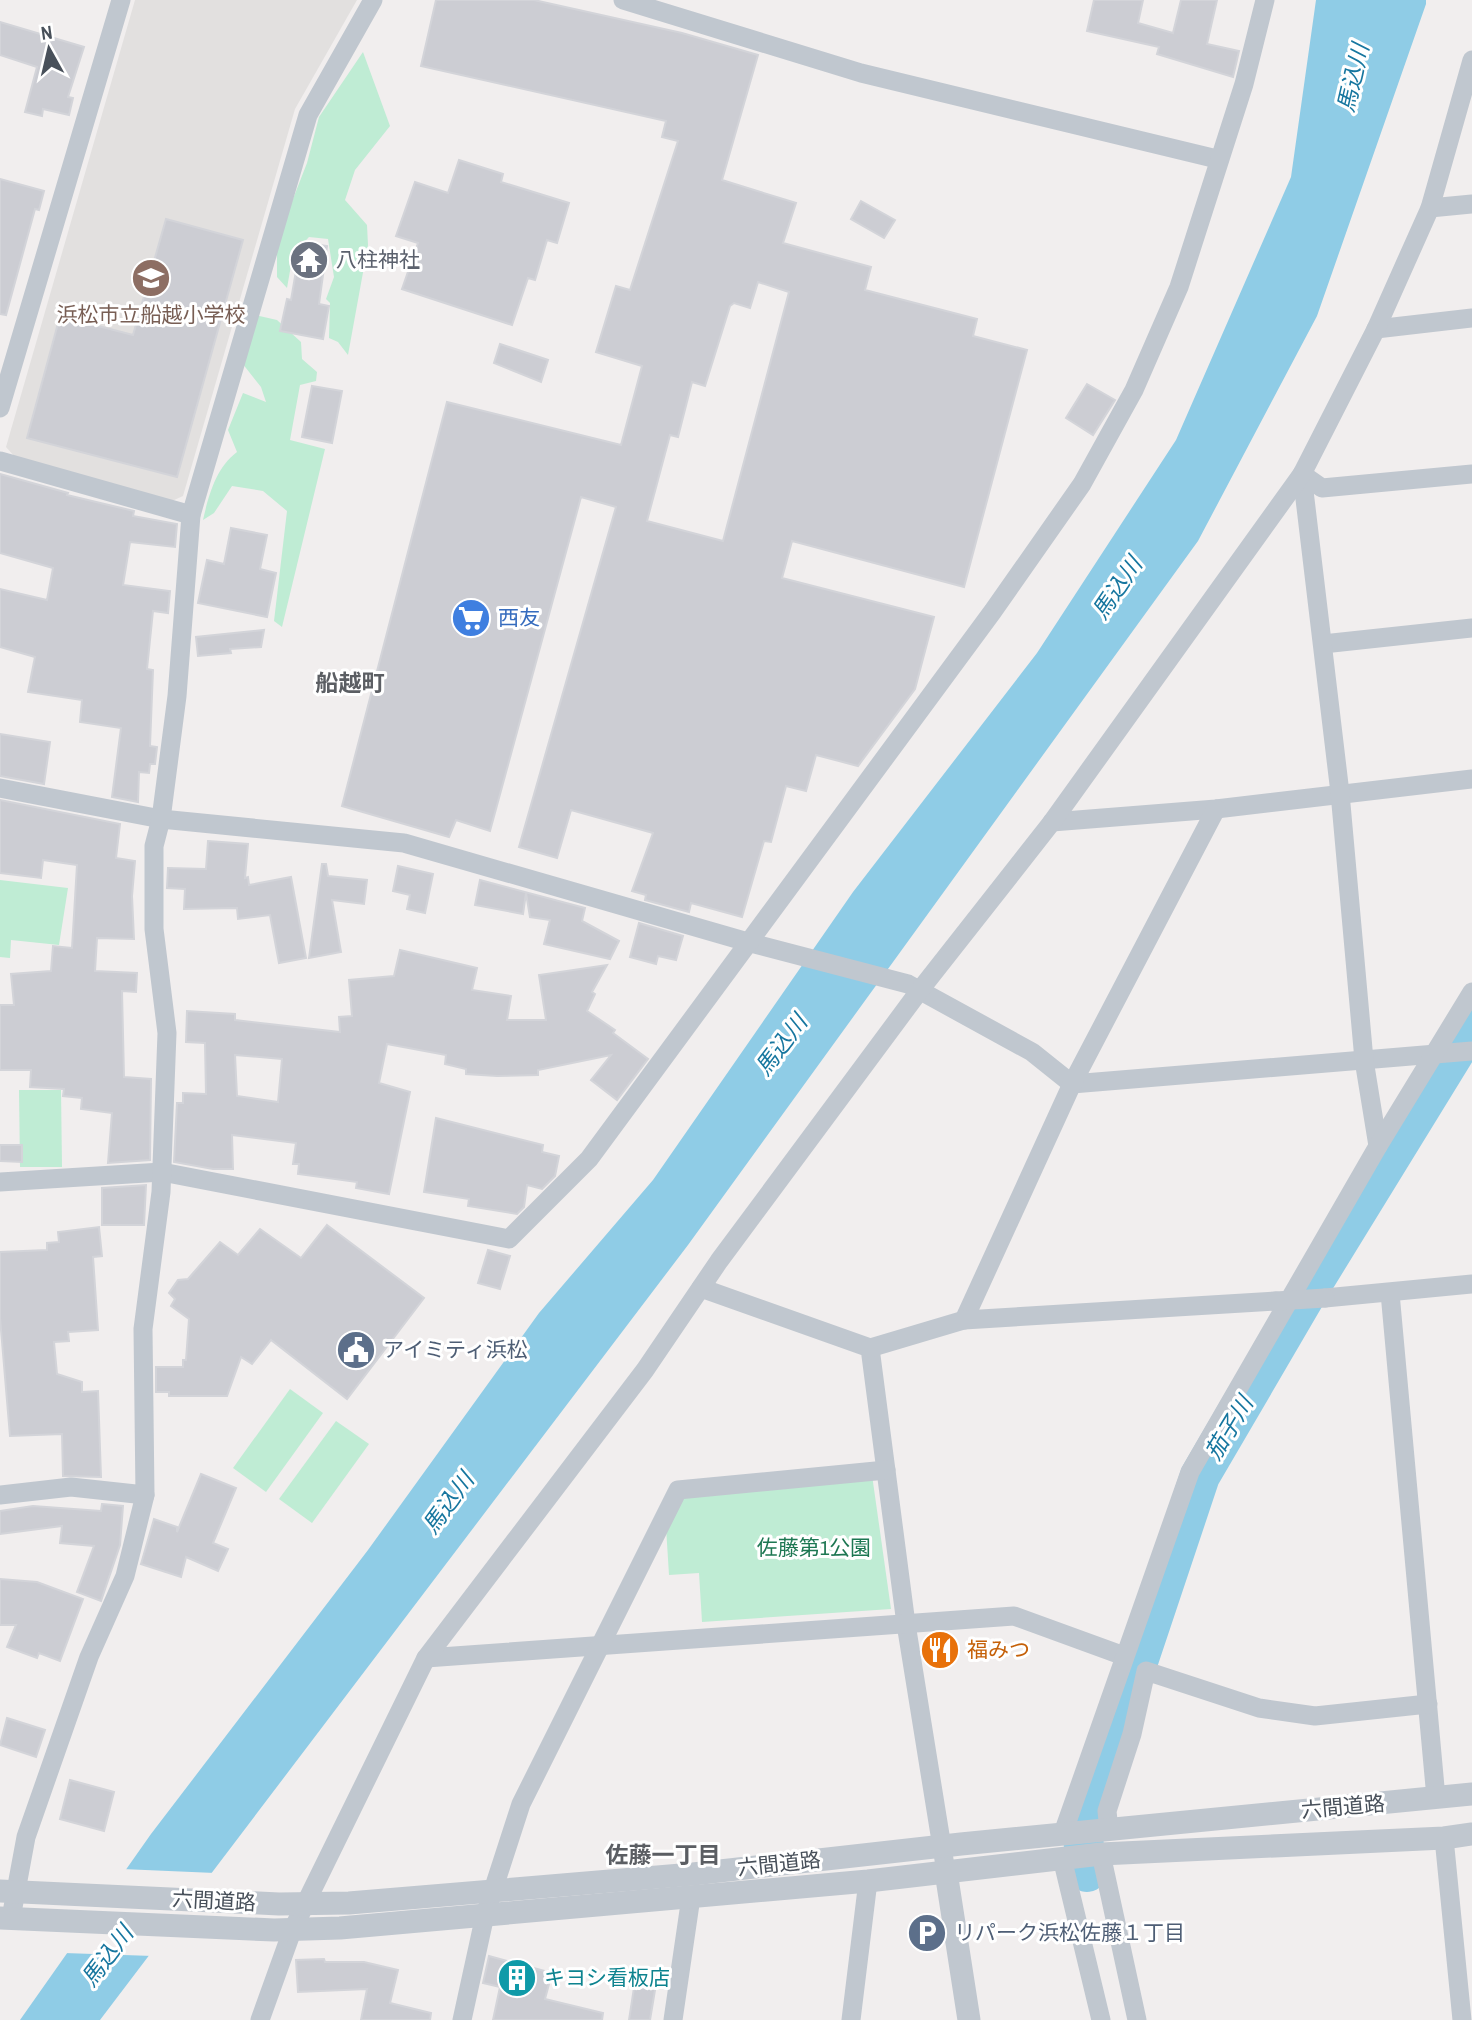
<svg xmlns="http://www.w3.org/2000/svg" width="1472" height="2020" font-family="'Archivo Narrow','Noto Sans JP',sans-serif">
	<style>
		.education { fill: #e2e0df }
		.green { fill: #bfecd4 }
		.water { fill: #8fcce6 }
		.pier { fill: #f1eeee }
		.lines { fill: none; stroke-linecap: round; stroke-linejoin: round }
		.river { stroke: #8fcce6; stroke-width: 40 }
		.building { fill: #cccdd3; stroke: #d3d4d9; stroke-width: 2; fill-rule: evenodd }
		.minor { stroke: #c0c7cf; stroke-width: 19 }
		.tertiary { stroke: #c0c7cf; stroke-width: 23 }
		.minor-bridge { stroke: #c0c7cf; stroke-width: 19 }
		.labels { text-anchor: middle; stroke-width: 6; stroke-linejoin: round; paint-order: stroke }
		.worship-label { font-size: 21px; fill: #5b616d; stroke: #fff; text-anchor: start }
		.education-label { font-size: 21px; fill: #785e54; stroke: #fff }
		.shop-label { font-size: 21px; fill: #366cbe; stroke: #fff; text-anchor: start }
		.service-label { font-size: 21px; fill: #4e5e75; stroke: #fff; text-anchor: start }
		.park-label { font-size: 21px; fill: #1d7752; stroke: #fff }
		.food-label { font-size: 21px; fill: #c56008; stroke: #fff; text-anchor: start }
		.street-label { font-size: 21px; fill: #48505a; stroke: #fff }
		.culture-label { font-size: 21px; fill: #0d838f; stroke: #fff; text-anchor: start }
		.water-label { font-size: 23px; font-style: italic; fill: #16769f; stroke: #fff }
		.neighbourhood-label { font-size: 23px; font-weight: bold; fill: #5b5e63; stroke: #fff }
	</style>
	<rect width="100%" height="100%" fill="#f1eeee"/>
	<path class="education" d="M135,0h222l-62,109 -112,387 -11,5 -157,-44 -9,-10z"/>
	<g class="green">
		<path d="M363,52l27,74 -35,44 -10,30 22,25 1,20 -20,110 -10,-13 -9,-4 1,-35 -4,-4 8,-22 -6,-38 -19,-2 -16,17 -6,34 -10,-11v-37l30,-77 12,-46z"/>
		<path d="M255,315l22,5 24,22 1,17 15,13 -1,9 -16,4 -10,55 35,9 -43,178 -8,-6 13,-110 -24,-20 -31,-5 -18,27 -11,7c6,-26 13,-52 34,-68l-9,-22 15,-37 23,9 -5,-15 -19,-24z"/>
		<path d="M0,880l68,8 -9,57 -48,-5 -1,18 -10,-1z"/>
		<path d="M19,1090h42l1,77h-42z"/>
		<path d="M290,1389l33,24 -57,79 -33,-24z"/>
		<path d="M336,1421l33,23 -57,79 -33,-24z"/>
		<path d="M872,1475l19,134 -189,13 -3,-49 -30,2 -3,-48 17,-33z"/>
	</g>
	<path class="water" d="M1316,0h110v4l-109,312 -119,225 -510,704 -588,775h-80l131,-186 217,-284 171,-237 114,-133 200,-288 184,-239 139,-213 115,-263z"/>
	<path class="pier" d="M122,1869l93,4 -62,83 -89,-3z"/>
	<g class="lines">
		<path class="river" d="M1087,1872l-4,-34 8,-36 109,-326 111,-190 161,-262"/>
	</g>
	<g class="building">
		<path d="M436,0h98l148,33 76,22 -36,125 74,23 -13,40 88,24 -6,23 112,29 -4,17 54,14 -63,237 -172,-46 -10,37 152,39 -19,72 -57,77 -42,-11 -10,36 -20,-5 -15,56 -7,-1 -22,76 -51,-14 -2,9 -44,-12 1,-5 -14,-4 21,-58 -82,-23 -14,48 -38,-11 97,-340 -35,-10 -91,334 -34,-11 -7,17 -107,-31 105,-404 174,43 21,-79 -46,-14 20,-66 14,4 48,-149 -16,-4 4,-16 -245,-55zM758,282l31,10 -66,249 -76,-20 23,-86 8,2 14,-55 13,4 25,-80 4,-3 16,5z"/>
		<path d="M1094,0h49l-5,23 35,10 8,-33h36l-10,44 32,7 -6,26 -76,-23 2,-7 -72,-16z"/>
		<path d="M0,22l84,25 -16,50 5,1 -4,17 -26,-6 -1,7 -17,-4 12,-45 -37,-12z"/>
		<path d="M459,160l44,14 -2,8 68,21 -12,40 -10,-3 -12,40 -7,-2 -16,47 -110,-36 16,-46 -22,-7 19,-54 33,11z"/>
		<path d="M0,179l44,12 -5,19 -4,-1 -29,106 -6,-1z"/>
		<path d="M861,201l34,19 -11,18 -33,-19z"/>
		<path d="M166,219l77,21 -66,237 -150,-39 33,-122 73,19z"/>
		<path d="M301,242l26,4 -8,58 10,2 -6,33 -43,-8 7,-32 4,1z"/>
		<path d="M500,344l48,16 -7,22 -47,-19z"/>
		<path d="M1087,384l28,16 -22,35 -27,-17z"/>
		<path d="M312,386l30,5 -10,52 -30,-6z"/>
		<path d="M0,474l68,19 -1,2 67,16 -1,5 44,8 -2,23 -45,-5 -7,43 47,6 -2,22 -15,-2 -6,58 6,1 -3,76 7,1 -2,17h-5l-1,9 -10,-1 -1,30 -26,-5 9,-69 -41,-6 2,-22 -54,-8 7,-35 -35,-10v-58l47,11 6,-32 -53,-15z"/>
		<path d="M231,528l36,7 -7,34 16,4 -9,44 -69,-14 9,-43 17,4z"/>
		<path d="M264,630l-3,17 -31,2 1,4 -33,3 -2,-19z"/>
		<path d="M0,734l50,8 -6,42 -44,-8z"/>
		<path d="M0,800l120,24 -4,34 19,3 -3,35 2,43 -37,-1 -2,33 42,2 -1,19 -14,-1 2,86 27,2 -1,81 -42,3 4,-50 -31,-4 1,-11 -19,-2 1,-7 -34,-2 1,-17h-31v-65h14l-3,-31 40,-3 2,-25 19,2 5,-83 -34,-5 -2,18 -41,-5z"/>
		<path d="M208,841l40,3 -3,34 3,-1 1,8 42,-8 15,81 -27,5 -9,-48 -32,4 -1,-11 -53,1 1,-20 -18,-1 1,-20 38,1z"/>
		<path d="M322,864h4l2,12 39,4 -3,24 -32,-4 9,52 -32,6z"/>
		<path d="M398,866l35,8 -8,39 -18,-4 3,-14 -17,-4z"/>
		<path d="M480,880l105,28 -3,13 37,20 -9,18 -66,-15 6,-24 -20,-3 -4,-24 -3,21 -48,-9z"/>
		<path d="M639,923l44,13 -7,24 -18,-4 -2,8 -26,-7z"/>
		<path d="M400,950l77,18 -5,22 39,6 -4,24h39l-7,-45 68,-10 -15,27 3,2 -8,17 28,19 -2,3 35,26 -31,41 -26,-20 20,-25 -73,15v5l-41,1 -31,-2v-5l-21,-5 1,-9 -59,-11 -8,39 31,9 -21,102 -33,-6 1,-6 -59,-8 1,-10h-6l3,-21 -64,-8 1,34h-20l-39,-7 3,-59h6v-10l23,1 -1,-51 -19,-1 1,-31 48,3v6l105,12 -1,-15 13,-1 -3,-36 45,-4zM235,1055l47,4 -4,43 -41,-6z"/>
		<path d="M436,1118l107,27 -1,7 17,4 -4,20 -13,13 -15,-4 -3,22 -7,7 -49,-8 1,-7 -45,-7z"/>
		<path d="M0,1145h22v17l-22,-1z"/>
		<path d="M146,1185l-2,40h-42v-37z"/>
		<path d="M327,1225l97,73 -77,101 -76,-59 -19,24 -11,-7 -14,39h-58v-4h-13v-25h27v-7h3l3,-41 -18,-13 4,-7 -6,-6 9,-13 10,-1 32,-37 18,13 22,-26 41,29z"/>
		<path d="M99,1227l3,29 -9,1 5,73 -30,2 1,9 -15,1 3,32 25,8v10l16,-1 3,86 -38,-1 -1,-42 -52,2 -10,-118v-66l47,-2v-7l12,-1 -1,-10z"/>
		<path d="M488,1250l22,6 -10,33 -22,-6z"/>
		<path d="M201,1474l35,14 -23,55 15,6 -10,22 -32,-14 -5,20 -40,-13 13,-45 23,8v5z"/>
		<path d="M102,1504l21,2 -3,39 -19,56 -24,-9 17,-46 -34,-3 2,-17 -62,8v-23l33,-5 68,5z"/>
		<path d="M0,1579l37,3 46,17 -23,62 -21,-8 -2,5 -30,-11 9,-22h-16z"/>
		<path d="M7,1718l38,12 -9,27 -36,-12z"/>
		<path d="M70,1780l44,12 -10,39 -44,-12z"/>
		<path d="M489,1956l63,17 -7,26 58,14 -1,7h-109l7,-33 -17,-4z"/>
		<path d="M324,1959l1,3h39l34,8 -8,33 41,10 -1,7h-69l6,-31 -69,3 -2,-32z"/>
		<path d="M636,1975l21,3 -7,42h-21z"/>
	</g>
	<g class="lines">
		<g class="minor">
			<path d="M623,0l238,73 356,86"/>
			<path d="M1430,208l42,-4"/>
			<path d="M1376,329l96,-11"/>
			<path d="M0,408l121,-408"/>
			<path d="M0,461l191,54"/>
			<path d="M1323,644l149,-16"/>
			<path d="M0,788l161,31 243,24 347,100 157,41 124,68 40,32 400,-33"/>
			<path d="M1052,822l164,-13 256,-30"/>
			<path d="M1378,1146l-14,-86 -24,-267 -38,-319 20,14 150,-14"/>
			<path d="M0,1182l162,-10 347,67 80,-80 404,-548 89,-127 52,-94 45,-103 65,-203 21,-84"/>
			<path d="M701,1288l169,60 36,276 40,248"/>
			<path d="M1390,1293l46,505"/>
			<path d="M1325,1298l147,-14"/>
			<path d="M964,1320l108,-236 144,-275"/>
			<path d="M870,1348l94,-28 312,-19"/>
			<path d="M0,1495l71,-8 74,8"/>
			<path d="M426,1658l588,-42 110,40"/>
			<path d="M1109,1830l-2,-19 25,-77 14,-63 113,37 56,8 113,-12"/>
			<path d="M1063,1833l127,-361 188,-326 94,-154"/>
			<path d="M1444,1838l18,182"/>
			<path d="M1101,1854l36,166"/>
			<path d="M1062,1858l39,162"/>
			<path d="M11,1918l15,-81 63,-180 36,-81 20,-81 -2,-166 18,-137 6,-159 -13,-104v-83l7,-27 16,-123 14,-181 117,-400 65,-115"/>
			<path d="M260,2020l32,-89 134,-273 219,-288 74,-109 201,-271 132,-168 250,-348 74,-145 54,-121 42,-148"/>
			<path d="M462,2020l23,-105 36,-111 157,-314 208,-20"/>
			<path d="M673,2020l18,-123"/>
			<path d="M851,2020l17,-139"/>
		</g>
		<g class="tertiary">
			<path d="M946,1872l23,148"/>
			<path d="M0,1891l279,13 70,-1 344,-29 268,-30 511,-50"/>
			<path d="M0,1918l274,12 66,-2 528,-47 233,-27 343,-16 28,-4"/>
		</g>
		<path class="minor-bridge" d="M1276,1301l49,-3"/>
	</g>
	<defs>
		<g id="temple-disc" transform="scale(2.0125)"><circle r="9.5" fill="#6b7280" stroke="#fff"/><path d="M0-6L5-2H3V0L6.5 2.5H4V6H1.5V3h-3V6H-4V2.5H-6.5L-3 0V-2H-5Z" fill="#fff"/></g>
		<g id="school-disc" transform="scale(2.0125)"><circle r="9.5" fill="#8d6e63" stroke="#fff"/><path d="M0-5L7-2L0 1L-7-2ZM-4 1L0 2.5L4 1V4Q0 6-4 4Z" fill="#fff"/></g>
		<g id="supermarket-disc" transform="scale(2.0125)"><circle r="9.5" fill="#3f7fe0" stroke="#fff"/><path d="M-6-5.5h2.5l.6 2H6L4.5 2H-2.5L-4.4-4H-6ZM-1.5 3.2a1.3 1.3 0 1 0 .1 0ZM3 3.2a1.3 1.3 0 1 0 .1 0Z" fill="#fff"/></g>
		<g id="civic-disc" transform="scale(2.0125)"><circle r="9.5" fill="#5c6f8a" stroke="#fff"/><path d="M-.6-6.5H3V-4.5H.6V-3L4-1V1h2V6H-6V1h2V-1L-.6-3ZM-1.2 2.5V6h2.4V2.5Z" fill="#fff"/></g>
		<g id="restaurant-disc" transform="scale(2.0125)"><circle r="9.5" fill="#e8710a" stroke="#fff"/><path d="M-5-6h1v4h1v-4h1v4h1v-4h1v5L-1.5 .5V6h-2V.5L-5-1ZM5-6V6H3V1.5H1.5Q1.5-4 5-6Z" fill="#fff"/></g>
		<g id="parking-disc" transform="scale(2.0125)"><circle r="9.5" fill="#5c6f8a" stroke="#fff"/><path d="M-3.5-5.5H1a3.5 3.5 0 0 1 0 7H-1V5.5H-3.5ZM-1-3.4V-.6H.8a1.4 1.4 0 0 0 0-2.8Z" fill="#fff"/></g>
		<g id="building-disc" transform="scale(2.0125)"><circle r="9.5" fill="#0f9aa8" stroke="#fff"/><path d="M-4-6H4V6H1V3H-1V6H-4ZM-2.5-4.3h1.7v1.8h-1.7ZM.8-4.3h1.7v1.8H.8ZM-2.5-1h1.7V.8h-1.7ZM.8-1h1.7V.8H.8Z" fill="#fff"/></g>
	</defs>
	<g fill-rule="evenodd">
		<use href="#temple-disc" x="309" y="260"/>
		<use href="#school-disc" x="151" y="278"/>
		<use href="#supermarket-disc" x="471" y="618"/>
		<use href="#civic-disc" x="356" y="1350"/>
		<use href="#restaurant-disc" x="940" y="1650"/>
		<use href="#parking-disc" x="927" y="1933"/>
		<use href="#building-disc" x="517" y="1978"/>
	</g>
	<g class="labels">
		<g class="worship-label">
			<text x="336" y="267">八柱神社</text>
		</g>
		<g class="education-label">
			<text x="151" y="322">浜松市立船越小学校</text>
		</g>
		<g class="shop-label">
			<text x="498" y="625">西友</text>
		</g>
		<g class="service-label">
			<text x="383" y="1357">アイミティ浜松</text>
			<text x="954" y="1940">リパーク浜松佐藤１丁目</text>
		</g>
		<g class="park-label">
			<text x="814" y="1555">佐藤第1公園</text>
		</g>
		<g class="food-label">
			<text x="967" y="1657">福みつ</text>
		</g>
		<g class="street-label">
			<text transform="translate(1343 1807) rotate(-5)" y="7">六間道路</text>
			<text transform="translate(779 1864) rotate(-6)" y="7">六間道路</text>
			<text transform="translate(214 1901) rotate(3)" y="7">六間道路</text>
		</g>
		<g class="culture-label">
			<text x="544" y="1985">キヨシ看板店</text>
		</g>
		<g class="water-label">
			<text transform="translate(1353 78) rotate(-77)" y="8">馬込川</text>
			<text transform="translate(1117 588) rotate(-56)" y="8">馬込川</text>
			<text transform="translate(781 1045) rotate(-53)" y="8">馬込川</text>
			<text transform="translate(1229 1428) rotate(-59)" y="8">茄子川</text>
			<text transform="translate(448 1503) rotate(-54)" y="8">馬込川</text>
			<text transform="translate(107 1956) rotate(-53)" y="8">馬込川</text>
		</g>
		<g class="neighbourhood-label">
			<text x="350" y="691">船越町</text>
			<text x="663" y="1863">佐藤一丁目</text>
		</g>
	</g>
	<g transform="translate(49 49) rotate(352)" stroke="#ffffff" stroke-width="5" paint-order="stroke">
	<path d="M0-5L12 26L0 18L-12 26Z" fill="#48505a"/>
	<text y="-10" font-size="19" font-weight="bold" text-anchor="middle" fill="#48505a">N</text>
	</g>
</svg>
